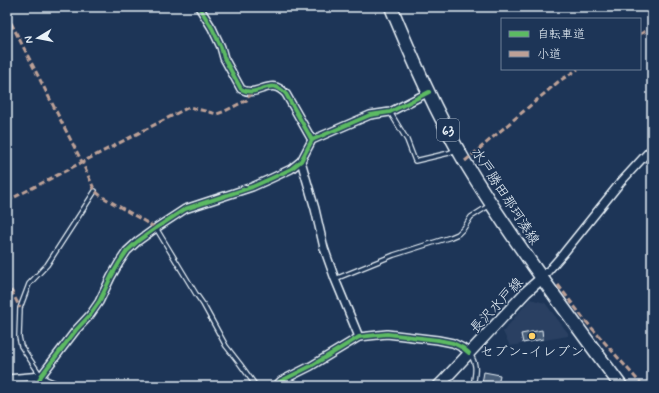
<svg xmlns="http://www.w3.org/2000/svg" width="659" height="393" font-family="Mynerve,'Klee One',sans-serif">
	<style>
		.built { fill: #2a4162 }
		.building { fill: #495e7a; stroke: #e8f1f8 }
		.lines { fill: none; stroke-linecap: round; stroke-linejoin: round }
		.service-casing { stroke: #e8f1f8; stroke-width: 6 }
		.minor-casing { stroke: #e8f1f8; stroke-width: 10 }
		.secondary-casing { stroke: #e8f1f8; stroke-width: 13 }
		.primary-casing { stroke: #e8f1f8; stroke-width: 15 }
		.service { stroke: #1d3557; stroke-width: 3.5 }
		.minor { stroke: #1d3557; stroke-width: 7 }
		.secondary { stroke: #1d3557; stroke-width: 10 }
		.primary { stroke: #1d3557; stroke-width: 12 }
		.quiet { stroke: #bda197; stroke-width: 3; stroke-dasharray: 6 3; stroke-linecap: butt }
		.cycleway-casing { stroke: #1d3557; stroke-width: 6 }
		.cycleway { stroke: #5cba63; stroke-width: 4 }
		.poi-dot { fill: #ffd166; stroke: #1d3557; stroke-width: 1.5 }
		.labels { text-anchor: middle; stroke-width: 3; stroke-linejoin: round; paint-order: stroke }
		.shield { fill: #1d3557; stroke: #abb9c8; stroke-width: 1 }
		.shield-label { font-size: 13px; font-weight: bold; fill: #e8f1f8 }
		.street-label { font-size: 14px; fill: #e8f1f8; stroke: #1d3557 }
		.poi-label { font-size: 14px; fill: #e8f1f8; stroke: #1d3557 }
	</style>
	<rect width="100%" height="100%" fill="#1d3557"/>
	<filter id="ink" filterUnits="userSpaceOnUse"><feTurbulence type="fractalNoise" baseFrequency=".025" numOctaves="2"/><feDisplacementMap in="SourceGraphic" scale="8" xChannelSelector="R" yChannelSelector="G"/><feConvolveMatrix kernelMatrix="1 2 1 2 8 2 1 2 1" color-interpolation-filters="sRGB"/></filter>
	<g filter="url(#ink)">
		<path class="built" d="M530,299l15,4 23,30v3l-58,10 -7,-14z"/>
		<g class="building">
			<path d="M542,330l1,9 -20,4 -2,-9z"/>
			<path d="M484,372l16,3 -2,11 -16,-3z"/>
		</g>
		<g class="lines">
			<g class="service-casing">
				<g id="service">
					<path d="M390,112l17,28 8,21 34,-8 6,-3"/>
					<path d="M156,228l40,66 7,10 23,42 14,18 16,22"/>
					<path d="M335,279l59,-24 57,-18 7,-3 6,-6 7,-11 19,-12"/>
					<path d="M470,354c8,12 5,19 3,32"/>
					<path d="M63,386l-17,-7 -5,-3 -20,-30 -2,-9 1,-29 9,-24 18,-19 48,-74"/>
				</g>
			</g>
			<g class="minor-casing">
				<g id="minor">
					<path d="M199,7l13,21 9,19 3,11 17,31c18,10 28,-14 45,5l26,46"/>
					<path d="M301,161l14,48 9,39 11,31 24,58"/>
					<path d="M542,278l21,-24 57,-71 32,-35"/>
					<path d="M7,379l34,-3"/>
					<path d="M7,379l6,7"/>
					<path d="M37,386l4,-10 35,-46 14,-15 9,-13 12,-25 8,-14 8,-12 11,-10 18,-13 29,-19 67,-22 20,-9 19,-9 10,-8 11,-21 58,-25 20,-3 39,-20"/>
					<path d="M276,386l5,-5 30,-15 48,-29 28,-3 51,6 15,3 10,5 6,5"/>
				</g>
			</g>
			<g class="secondary-casing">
				<path id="secondary" d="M438,386l7,-7 81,-87 16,-14"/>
			</g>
			<g class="primary-casing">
				<path id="primary" d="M391,7c22,53 45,106 74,155 47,78 102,151 156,224"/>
			</g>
			<use href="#service" class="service"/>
			<use href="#minor" class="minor"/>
			<use href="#secondary" class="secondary"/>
			<use href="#primary" class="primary"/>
			<g class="quiet">
				<path d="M7,15l75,147 13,29 6,5 55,32"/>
				<path d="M640,34l12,-6"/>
				<path d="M465,161l93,-79 20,-13"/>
				<path d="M7,201l182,-94 28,7 8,-3 22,-11 5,-8"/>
				<path d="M7,282l13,26"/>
				<path d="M558,285l26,34 59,67"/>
				<path d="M648,386l4,-1"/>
			</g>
			<g class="cycleway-casing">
				<g id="cycleway">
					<path d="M199,7l13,21 9,19 3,11 17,31c18,10 28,-14 45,5l26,46"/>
					<path d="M37,386l4,-10 35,-46 14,-15 9,-13 12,-25 8,-14 8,-12 11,-10 18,-13 29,-19 67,-22 20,-9 19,-9 10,-8 11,-21 58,-25 20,-3 39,-20"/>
					<path d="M276,386l5,-5 30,-15 48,-29 28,-3 51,6 15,3 10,5 6,5"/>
				</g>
			</g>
			<use href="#cycleway" class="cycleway"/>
		</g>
	</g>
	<circle class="poi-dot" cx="532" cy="336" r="4"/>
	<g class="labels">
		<rect class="shield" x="437" y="119" width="22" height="22" rx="3"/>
		<g class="shield-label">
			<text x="448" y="135">63</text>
		</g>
		<g class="street-label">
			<text transform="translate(506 196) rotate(57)" y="5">水戸勝田那珂湊線</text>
			<text transform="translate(496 305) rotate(-47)" y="5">長沢水戸線</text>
		</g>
		<g class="poi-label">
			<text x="532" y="356">セブン-イレブン</text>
		</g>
	</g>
	<rect width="659" height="393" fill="none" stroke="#1d3557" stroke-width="24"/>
	<rect x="12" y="12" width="635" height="369" fill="none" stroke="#e8f1f8" stroke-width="1.5" filter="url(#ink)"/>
	<rect x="501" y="18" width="140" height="52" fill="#1d3557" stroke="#6e8097"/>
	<rect x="509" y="31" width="20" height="6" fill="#5cba63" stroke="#6e8097"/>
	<text x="537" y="38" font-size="12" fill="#e8f1f8">自転車道</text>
	<rect x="509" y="51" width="20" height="6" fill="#bda197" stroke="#6e8097"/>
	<text x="537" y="58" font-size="12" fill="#e8f1f8">小道</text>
	<g transform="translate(38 38) rotate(260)" stroke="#1d3557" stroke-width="3" paint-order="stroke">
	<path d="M0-3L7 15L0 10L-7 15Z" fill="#e8f1f8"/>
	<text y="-6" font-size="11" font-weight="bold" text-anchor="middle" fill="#e8f1f8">N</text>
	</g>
</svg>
